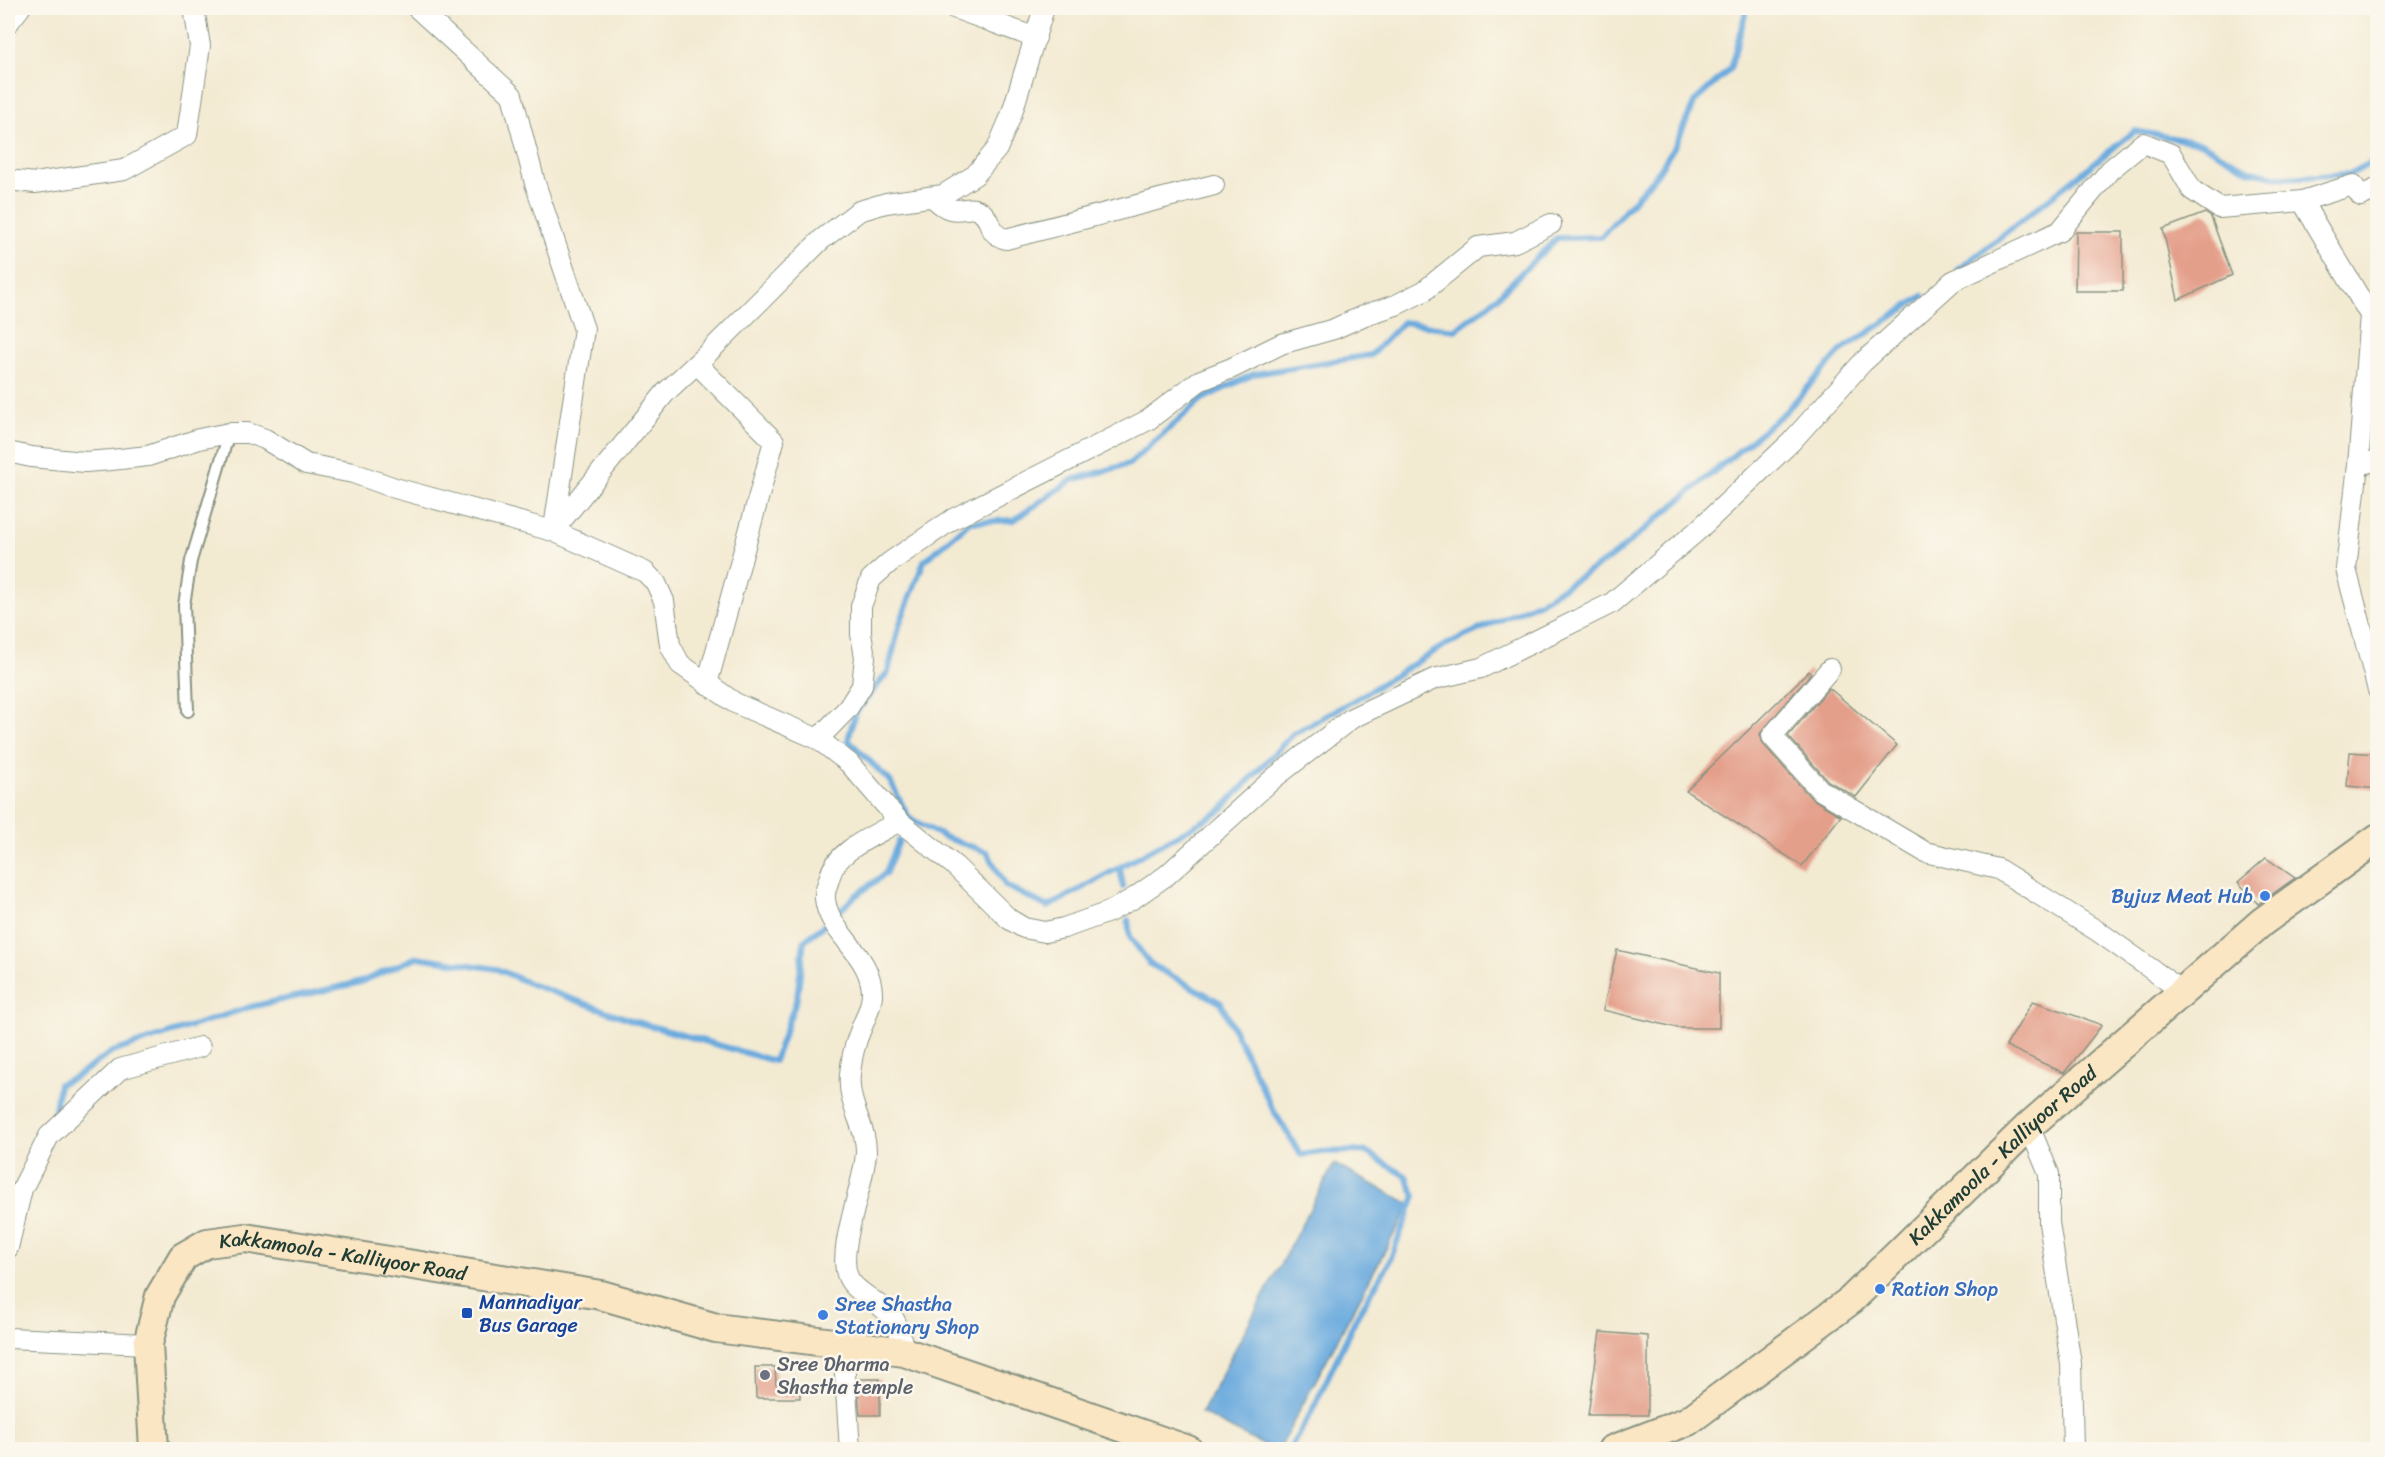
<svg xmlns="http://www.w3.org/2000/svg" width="2385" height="1457" font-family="Sriracha,sans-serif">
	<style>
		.water { fill: #6baade; stroke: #457489; stroke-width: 1.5 }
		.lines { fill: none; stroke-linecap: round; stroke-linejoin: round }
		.stream { stroke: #6baade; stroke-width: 6 }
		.building { fill: #e49f8a }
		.service-casing { stroke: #899483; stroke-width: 14 }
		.minor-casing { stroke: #899483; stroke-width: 22 }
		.secondary-casing { stroke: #899483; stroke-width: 32 }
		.service { stroke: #fff; stroke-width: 10 }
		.minor { stroke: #fff; stroke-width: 20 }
		.secondary { stroke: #fbe6c4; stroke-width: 28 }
		.shop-dot { fill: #3f7fe0; stroke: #fbf7ec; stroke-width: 2 }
		.transit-dot { fill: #1a4fb4; stroke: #fbf7ec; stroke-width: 2 }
		.worship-dot { fill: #6b7280; stroke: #fbf7ec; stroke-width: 2 }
		.labels { text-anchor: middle; stroke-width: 5; stroke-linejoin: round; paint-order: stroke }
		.shop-label { font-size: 20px; fill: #366cbe; stroke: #fbf7ec; text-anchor: start }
		.street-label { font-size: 20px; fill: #1f3d34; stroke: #fbf7ec }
		.transit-label { font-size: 20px; fill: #164399; stroke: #fbf7ec; text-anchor: start }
		.worship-label { font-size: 20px; fill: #5b616d; stroke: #fbf7ec; text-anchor: start }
	</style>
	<rect width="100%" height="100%" fill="#fbf7ec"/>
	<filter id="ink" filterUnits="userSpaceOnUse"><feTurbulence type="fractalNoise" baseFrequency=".0167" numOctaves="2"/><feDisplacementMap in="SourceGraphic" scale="12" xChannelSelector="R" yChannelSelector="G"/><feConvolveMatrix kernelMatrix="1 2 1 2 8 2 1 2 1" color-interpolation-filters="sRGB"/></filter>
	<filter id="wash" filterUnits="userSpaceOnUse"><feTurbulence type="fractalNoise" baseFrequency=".008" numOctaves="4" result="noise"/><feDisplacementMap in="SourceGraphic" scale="24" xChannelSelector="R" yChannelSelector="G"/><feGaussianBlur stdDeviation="1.35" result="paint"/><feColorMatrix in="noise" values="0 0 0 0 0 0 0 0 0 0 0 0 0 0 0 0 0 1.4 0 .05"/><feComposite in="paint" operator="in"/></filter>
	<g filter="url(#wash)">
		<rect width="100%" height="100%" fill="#f3ead2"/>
		<path class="water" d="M1334,1164l76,40 -131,245h-9l-69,-36z"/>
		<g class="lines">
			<g class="stream">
				<path d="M1747,8l-17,61 -35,32 -19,43 -19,30 -56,63 -44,1 -66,65 -36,27 -52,-8 -32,33 -117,19 -52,25 -73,65 -57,16 -58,40 -44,2 -46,39 -24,62 -12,49 -33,41 -7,27 42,41 19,37 35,19 43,15 19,34 42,21 171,-95 74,-78 63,-35 89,-54 95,-43 72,-45 173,-145 57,-62 81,-54"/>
				<path d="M1958,270l177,-139 66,12 49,28 35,7 65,-4 28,-15"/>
				<path d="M1120,867l3,20"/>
				<path d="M1128,920l2,17 20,27 71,39 51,105 29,47 20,-3 43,-1 42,25 9,20 -27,69 -30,49 -47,99 -22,37"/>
				<path d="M53,1123l6,-39 15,-6 38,-26 138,-45 111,-25 56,-25 80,12 36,16 104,37 137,39 23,-63 7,-57 27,-21 23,-23 31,-23 14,-33"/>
			</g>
		</g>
		<g id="blocks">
			<g class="building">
				<path d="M2205,213l6,4 21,58 -54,25 -15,-71z"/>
				<path d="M2076,232h47v59h-48z"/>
				<path d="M1809,671l2,2 -51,61 3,10 48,54 30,18 -39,50 -116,-75z"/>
				<path d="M1829,688l68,57 -41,52 -28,-16 -40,-45z"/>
				<path d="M2350,752l28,2v35l-31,-3z"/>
				<path d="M2266,858l29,20 -37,26 -20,-22z"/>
				<path d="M1617,950l102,23v55h-41l-75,-18z"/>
				<path d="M2033,1001l69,24 -38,48 -58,-27z"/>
				<path d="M1600,1332l48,4v79h-60z"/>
				<path d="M755,1367h20l1,17h24v14h-44z"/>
				<path d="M857,1379h23v36h-20z"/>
			</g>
		</g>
	</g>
	<g filter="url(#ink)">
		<use href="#blocks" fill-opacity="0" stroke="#899483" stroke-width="1.5"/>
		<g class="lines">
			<g class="service-casing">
				<path id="service" d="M188,711l-4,-106 7,-44 38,-128"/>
			</g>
			<g class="minor-casing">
				<g id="minor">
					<path d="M417,8l95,87 23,88 49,146 -30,199"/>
					<path d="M954,8l82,30"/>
					<path d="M8,23l12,-15"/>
					<path d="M8,180l27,3 89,-13 63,-35 13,-89 -6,-38"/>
					<path d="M933,197c23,25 33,4 48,15 12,8 5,21 25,27l208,-54"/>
					<path d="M2302,201l68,114 -12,150 -12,104 32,121"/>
					<path d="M697,364l77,77 -67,243"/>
					<path d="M8,452l23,5 54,5 26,-2 37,-4 51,-17 30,-6h19l17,6 41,25 47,9 42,15 158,43 92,41 11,11 8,18 6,44 10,19 55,39 83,36 31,24 50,58c-22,14 -62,28 -69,55 -2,7 -6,16 -5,23 4,36 48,56 47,96 -1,16 -12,33 -16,48 -3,9 -5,21 -6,31 -3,32 17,52 16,79 -2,32 -28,94 -19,121 5,19 38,29 48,47 5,9 7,21 9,31"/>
					<path d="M2358,465l20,-5"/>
					<path d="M553,531l113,-139 42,-39 113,-113 38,-29 27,-8 57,-8 32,-20 22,-26 14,-33 33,-108"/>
					<path d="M1830,669l-58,67 48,54 105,62 73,17 101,63 83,59"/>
					<path d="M818,739l30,-31 14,-22 3,-29 -4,-23v-28l10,-27 19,-17 63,-43 195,-99 51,-39 33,-13 49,-24 53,-15 31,-14 31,-10 28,-14 54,-44 37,-5 36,-18"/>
					<path d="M899,821l56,45 54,53 15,9 21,4 19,-4 45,-16 25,-14 33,-23 107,-97 78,-60 82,-39 47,-11 131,-65 84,-71 95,-90 72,-80 90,-81 107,-50 50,-61 33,-27 28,11 21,36 27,18 83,-7 51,-16 8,11 17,-8"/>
					<path d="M2029,1126l20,48v49l22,141 2,86"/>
					<path d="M8,1248l14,-59 27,-53 71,-67 80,-22"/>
					<path d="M8,1338l140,6"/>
					<path d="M843,1344l7,106"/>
				</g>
			</g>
			<g class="secondary-casing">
				<g id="secondary">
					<path id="s1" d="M154,1450l-6,-106 12,-48 23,-39 24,-14 38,-5 356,57 115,33 188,24 284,98"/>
					<path id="s2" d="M1612,1450l76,-29 163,-121 178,-174 233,-204 116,-84"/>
				</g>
			</g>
			<use href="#service" class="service"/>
			<use href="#minor" class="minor"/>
			<use href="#secondary" class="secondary"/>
		</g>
	</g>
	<g class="shop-dot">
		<circle cx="2265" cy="896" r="6"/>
		<circle cx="1880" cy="1289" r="6"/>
		<circle cx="823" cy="1315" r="6"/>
	</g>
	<rect class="transit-dot" x="461" y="1307" width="12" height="12" rx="3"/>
	<circle class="worship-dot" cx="765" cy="1375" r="6"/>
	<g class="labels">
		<g class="shop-label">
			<text x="2253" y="903" text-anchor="end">Byjuz Meat Hub</text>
			<text x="1892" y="1296">Ration Shop</text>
			<text x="835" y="1311">Sree Shastha<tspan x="835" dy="23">Stationary Shop</tspan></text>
		</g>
		<g class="street-label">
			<text dy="7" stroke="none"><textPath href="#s2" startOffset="494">Kakkamoola - Kalliyoor Road</textPath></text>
			<text dy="7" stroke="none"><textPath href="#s1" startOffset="366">Kakkamoola - Kalliyoor Road</textPath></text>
		</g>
		<g class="transit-label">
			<text x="479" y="1309">Mannadiyar<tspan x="479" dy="23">Bus Garage</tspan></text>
		</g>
		<g class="worship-label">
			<text x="777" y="1371">Sree Dharma<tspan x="777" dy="23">Shastha temple</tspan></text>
		</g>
	</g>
	<rect width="2385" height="1457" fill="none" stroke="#fbf7ec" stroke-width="30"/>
</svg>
